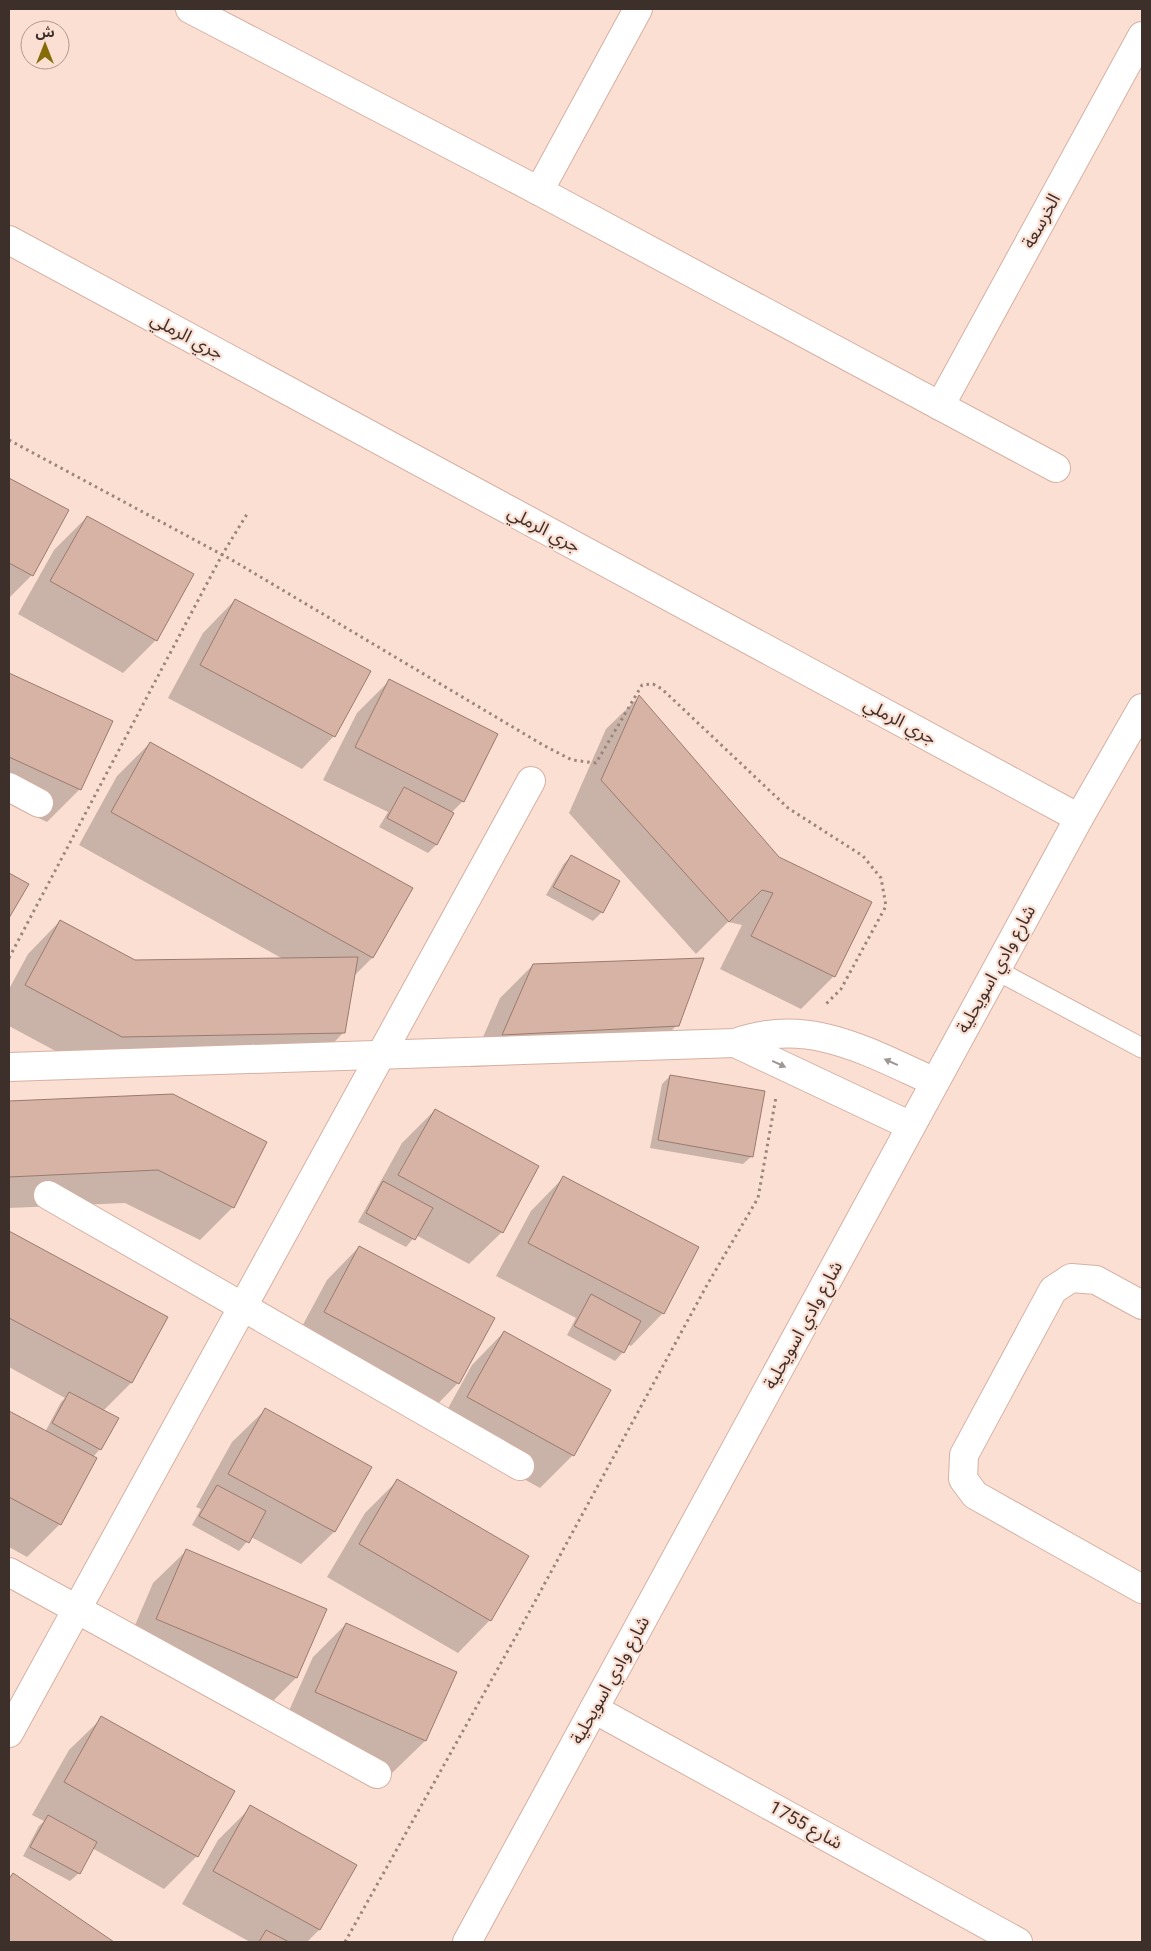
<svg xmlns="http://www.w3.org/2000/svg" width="1151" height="1951" font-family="Roboto,'Noto Sans Arabic',sans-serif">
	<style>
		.shadow { fill: #0003 }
		.building { fill: #d6b3a5; stroke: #9b7b6e }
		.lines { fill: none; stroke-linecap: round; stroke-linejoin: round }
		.service-casing { stroke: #d4b1a3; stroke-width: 21 }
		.minor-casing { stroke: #d4b1a3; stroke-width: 30 }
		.tertiary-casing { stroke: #d4b1a3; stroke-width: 30 }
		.path { stroke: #9a857c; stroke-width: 3; stroke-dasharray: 2.5 4; stroke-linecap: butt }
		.service { stroke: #fff; stroke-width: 19 }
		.minor { stroke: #fff; stroke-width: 28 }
		.tertiary { stroke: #fff; stroke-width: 28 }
		.oneway { fill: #9e9794 }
		.labels { text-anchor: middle; stroke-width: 4.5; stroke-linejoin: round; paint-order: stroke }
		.street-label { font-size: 18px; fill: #3d2f29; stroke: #fcdfd3 }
	</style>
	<rect width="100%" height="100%" fill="#fcdfd3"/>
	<g class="shadow">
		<path d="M9,479l58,31 -35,65 -23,23z"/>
		<path d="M87,517l69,123 -33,33 -105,-59 36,-64z"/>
		<path d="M235,600l99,136 -32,33 -134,-71 35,-65z"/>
		<path d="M9,675l102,47 -31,67 -33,33 -38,-18z"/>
		<path d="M389,681l74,120 -12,12 -15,32 -8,8 -49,-26 9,-15 -65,-32 34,-67z"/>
		<path d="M639,697l195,279 -33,33 -81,-40 22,-44 -14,-3 -32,32 -127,-141 37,-84z"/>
		<path d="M150,743l261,146 -39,69 -19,19 -10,56 -32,33 -222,3 -80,-43v-37l19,-35 32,-33 74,40 149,-2 -204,-114 38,-69z"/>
		<path d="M571,856l31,56 -9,9 -47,-26 17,-30z"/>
		<path d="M533,965l144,60 -32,33 -175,9 30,-69z"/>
		<path d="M670,1076l82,80 -9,8 -93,-16 12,-64z"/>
		<path d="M172,1096l61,111 -33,33 -75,-37 -116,5v-106z"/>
		<path d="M435,1110l67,122 -33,32 -53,-29 -10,12 -48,-25 44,-79z"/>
		<path d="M563,1178l100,135 -32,33 -4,-2 -4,8 -8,9 -48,-26 9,-17 -80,-42 35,-65z"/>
		<path d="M9,1233l158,84 -36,66 -28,28 -3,38 -7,8 -33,67 -33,33 -18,-10v-134l36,19 16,-30 4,-4 -56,-31z"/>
		<path d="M359,1247l99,136 -32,33 -134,-71 35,-65z"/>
		<path d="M504,1332l69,123 -33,33 -104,-58 36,-65z"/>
		<path d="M265,1410l105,57 -36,65 -33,32 -50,-27 -12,14 -47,-26 9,-16 -5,-2 36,-65z"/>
		<path d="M398,1480l92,140 -32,33 -131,-76 38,-64z"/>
		<path d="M186,1551l140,59 -30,68 -32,32 -140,-59 29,-68z"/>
		<path d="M346,1624l79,117 -33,32 -109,-49 30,-67z"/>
		<path d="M102,1718l95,138 -33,33 -72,-41 -13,25 -9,8 -47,-25 16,-30 5,-5 -12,-6 37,-65z"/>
		<path d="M251,1807l104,58 -36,65 -12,12h-57l-68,-38 36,-64z"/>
		<path d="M13,1875l99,67h-103v-63z"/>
	</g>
	<g class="building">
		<path d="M9,478l60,32 -36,66 -24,-13z"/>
		<path d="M87,516l107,58 -37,67 -107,-60z"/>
		<path d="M235,599l136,72 -36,66 -135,-72z"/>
		<path d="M9,673l104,48 -32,69 -72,-33z"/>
		<path d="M389,679l109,55 -34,68 -109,-55z"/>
		<path d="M639,695l140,162 93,45 -37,75 -84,-41 22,-43 -11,-3 -33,32 -128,-142z"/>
		<path d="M150,742l263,146 -40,70 -262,-146z"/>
		<path d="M404,787l50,26 -17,32 -50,-27z"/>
		<path d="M571,855l49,26 -17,32 -50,-26z"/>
		<path d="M9,873l20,11 -20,34z"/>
		<path d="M60,920l75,40 223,-3 -13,76 -223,4 -97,-52z"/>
		<path d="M704,958l-25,68 -177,9 31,-71z"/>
		<path d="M670,1075l95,16 -12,66 -95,-17z"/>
		<path d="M173,1094l94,48 -33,66 -76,-38 -149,7v-76z"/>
		<path d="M435,1109l104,57 -36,67 -105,-58z"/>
		<path d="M563,1176l136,71 -35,67 -136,-71z"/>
		<path d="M383,1181l50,27 -18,32 -49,-27z"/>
		<path d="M9,1231l159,86 -36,66 -123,-65z"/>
		<path d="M359,1246l136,72 -36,66 -135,-72z"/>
		<path d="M591,1294l50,27 -17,32 -50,-27z"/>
		<path d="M504,1331l107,59 -37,66 -107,-59z"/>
		<path d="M69,1392l50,26 -18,32 -49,-27z"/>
		<path d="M265,1408l107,59 -37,65 -107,-58z"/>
		<path d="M9,1411l88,47 -36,67 -52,-28z"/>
		<path d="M397,1479l132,77 -38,65 -132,-77z"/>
		<path d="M217,1485l49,26 -17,32 -50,-27z"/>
		<path d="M186,1549l141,60 -30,69 -141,-59z"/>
		<path d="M346,1623l111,49 -31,69 -111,-49z"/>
		<path d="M101,1716l134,75 -37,66 -134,-75z"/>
		<path d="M250,1805l107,60 -37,65 -107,-59z"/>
		<path d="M48,1815l49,27 -17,32 -50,-27z"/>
		<path d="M13,1873l101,69h-105v-63z"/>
		<path d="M266,1930l23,12h-30z"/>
	</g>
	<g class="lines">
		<g class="service-casing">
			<path id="service" d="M996,970l146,78"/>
		</g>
		<g class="minor-casing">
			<g id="minor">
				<path d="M190,9l349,182 517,277"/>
				<path d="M539,191l99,-182"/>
				<path d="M9,240l1070,578"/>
				<path d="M940,406l202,-370"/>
				<path d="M9,787l30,16"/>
				<path d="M735,1043l176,83"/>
				<path d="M9,1067l726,-24c74,-27 133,9 200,39"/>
				<path d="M48,1195l472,271"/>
				<path d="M1142,1305l-46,-25 -25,-2 -18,12 -89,165 -1,24 12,16 167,94"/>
				<path d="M9,1572l368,202"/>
				<path d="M594,1709l424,233"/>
				<path d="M9,1733l522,-952"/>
			</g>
		</g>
		<g class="tertiary-casing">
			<path id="tertiary" d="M467,1942l612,-1124 63,-110"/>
		</g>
		<g class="path">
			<path d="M9,440l223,120 311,185 29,15 24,3 46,-78 11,-1 9,5 126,119 75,48 18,22 5,28 -45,83 -15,15"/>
			<path d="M9,958l213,-403 25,-41"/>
			<path d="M345,1942l175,-313 187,-344 51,-87 18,-101"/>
		</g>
		<use href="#service" class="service"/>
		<use href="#minor" class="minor"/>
		<use href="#tertiary" class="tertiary"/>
	</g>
	<defs><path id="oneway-solid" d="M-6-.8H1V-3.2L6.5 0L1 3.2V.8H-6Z" transform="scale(1.25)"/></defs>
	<g class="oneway">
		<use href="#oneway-solid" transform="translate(891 1062) rotate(-156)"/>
		<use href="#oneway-solid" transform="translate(779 1064) rotate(25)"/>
	</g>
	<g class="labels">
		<g class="street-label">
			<text transform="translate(1041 221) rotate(-61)" y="6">الخرسعة</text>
			<text transform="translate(187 336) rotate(28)" y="6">جري الرملي</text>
			<text transform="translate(544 529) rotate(28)" y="6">جري الرملي</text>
			<text transform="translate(900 721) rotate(28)" y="6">جري الرملي</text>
			<text transform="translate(996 969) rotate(-61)" y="6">شارع وادي اسويحلية</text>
			<text transform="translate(803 1325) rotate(-61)" y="6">شارع وادي اسويحلية</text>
			<text transform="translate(610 1680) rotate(-61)" y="6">شارع وادي اسويحلية</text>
			<text transform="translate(806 1825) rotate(29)" y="6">شارع 1755</text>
		</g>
	</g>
	<rect width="1151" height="1951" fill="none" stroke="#3d2f29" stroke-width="20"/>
	<g transform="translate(45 45)"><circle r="24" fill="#fcdfd3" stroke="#b0998f"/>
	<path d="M0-4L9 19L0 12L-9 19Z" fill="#846c09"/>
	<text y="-8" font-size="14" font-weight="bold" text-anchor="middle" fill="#3d2f29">ش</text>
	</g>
</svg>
